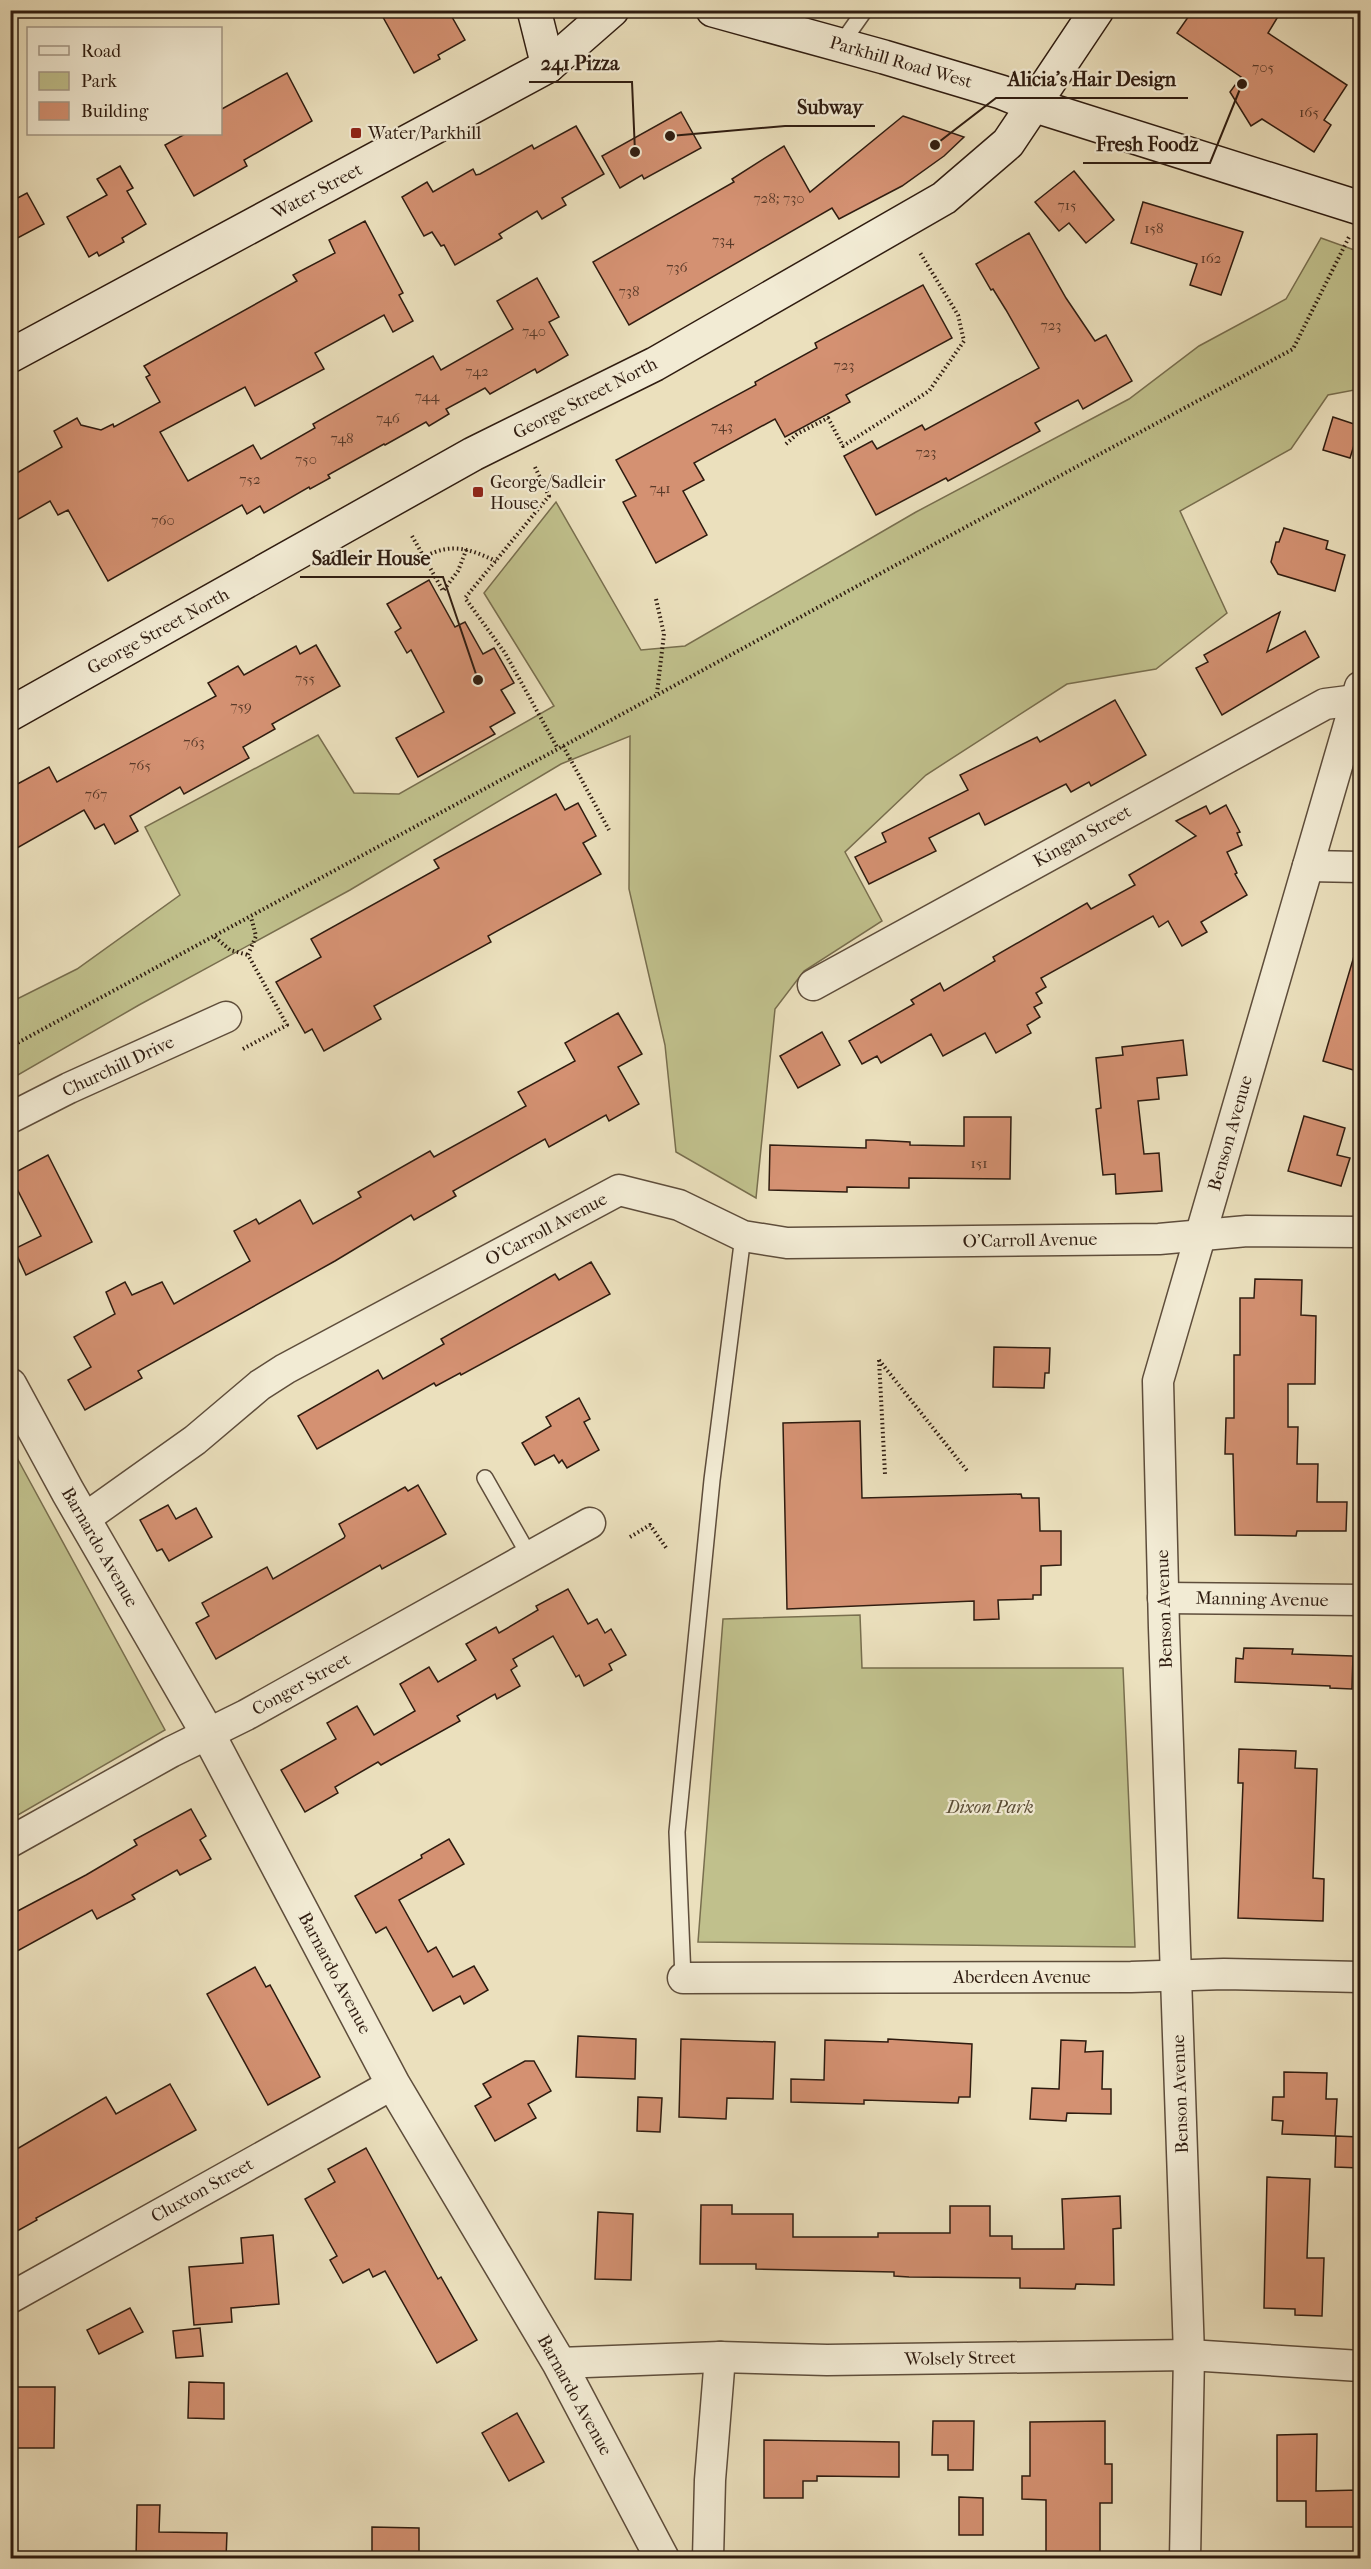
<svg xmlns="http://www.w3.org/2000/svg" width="1371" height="2569" font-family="'IM FELL French Canon',serif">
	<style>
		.green { fill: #c0c08c; stroke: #786e4e; stroke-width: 1.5 }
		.building { fill: #d49172; stroke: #2f1c10; stroke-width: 1.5 }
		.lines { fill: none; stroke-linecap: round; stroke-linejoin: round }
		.service-casing { stroke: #5e4d3b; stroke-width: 18 }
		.minor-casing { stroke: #5e4d3b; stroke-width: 33 }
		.tertiary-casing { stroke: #5e4d3b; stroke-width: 36 }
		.secondary-casing { stroke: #2f1c10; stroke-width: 36 }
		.path { stroke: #2f1c10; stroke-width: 4; stroke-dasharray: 1.5 3; stroke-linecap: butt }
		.service { stroke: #f2ebd4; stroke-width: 15 }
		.minor { stroke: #f2ebd4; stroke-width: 30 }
		.tertiary { stroke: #f2ebd4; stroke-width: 33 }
		.secondary { stroke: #f2ebd4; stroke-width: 33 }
		.poi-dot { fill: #8f2418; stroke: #f2ebd4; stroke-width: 2 }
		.labels { text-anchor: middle; stroke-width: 4.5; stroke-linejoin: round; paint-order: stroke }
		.number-label { font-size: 15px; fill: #583928 }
		.street-label { font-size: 18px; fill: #2f1c10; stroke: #f2ebd4 }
		.poi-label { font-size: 18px; fill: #2f1c10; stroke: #f2ebd4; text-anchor: start }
		.park-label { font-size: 18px; font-style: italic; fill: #5a4d35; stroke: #f2ebd4 }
		.leader { fill: none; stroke: #2f1c10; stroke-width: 2 }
		.callout-dot { fill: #2f1c10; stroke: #f2ebd4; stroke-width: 2 }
		.callout-label { font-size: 20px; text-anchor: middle; font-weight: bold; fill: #2f1c10; stroke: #f2ebd4; stroke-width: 4.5; stroke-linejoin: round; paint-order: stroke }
	</style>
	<rect width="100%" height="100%" fill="#ebe0bd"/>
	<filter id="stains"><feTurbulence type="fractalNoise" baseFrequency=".00333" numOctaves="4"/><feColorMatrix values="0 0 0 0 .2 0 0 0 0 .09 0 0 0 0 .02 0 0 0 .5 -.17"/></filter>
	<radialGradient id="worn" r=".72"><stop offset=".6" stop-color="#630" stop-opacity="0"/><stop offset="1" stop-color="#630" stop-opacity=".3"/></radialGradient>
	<g class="green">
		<path d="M1321,238l39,14v137l-32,6 -37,54 -111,62 47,102 -71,56 -89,15 -141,91 -81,77 37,69 -78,50 -29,38 -19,189 -80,-46 -11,-107 -36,-156 1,-153 -69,28 -211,126 -211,115 -128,74v-77l66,-33 103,-74 -35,-68 173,-92 36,58 45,1 155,-88 -70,-113 72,-91 85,148 44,-4 231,-134 213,-113 70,-53 87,-47z"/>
		<path d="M10,1445l155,285 -154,89h-1z"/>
		<path d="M860,1615l2,53h261l12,279 -437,-5 25,-323z"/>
	</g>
	<g class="building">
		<path d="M379,10h69l17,30 -27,15 2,4 -26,14z"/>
		<path d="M1193,10h89l-14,23 79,52 -23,35 7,5 -17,27 -52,-33 -11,7 -21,-34 11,-15 -64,-44z"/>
		<path d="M287,73l25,48 -68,39 3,6 -53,30 -29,-51 20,-11h35v-24z"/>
		<path d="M681,112l20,36 -57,31 -2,-4 -22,13 -18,-32z"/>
		<path d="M903,116l61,21 -20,19 -42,30 -63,33 -7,-11 -203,117 -36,-63 141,-80 -2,-3 52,-33 26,46z"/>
		<path d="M576,126l28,48 -42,24 4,7 -24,14 -5,-8 -38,23 3,4 -47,27 -11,-20 -3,1 -9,-14 -8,4 -22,-39 25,-15 6,10 40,-23 3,6 4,-1 52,-29 2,4z"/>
		<path d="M120,166l13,22 -6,3 19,33 -24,14 2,4 -25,14 -2,-4 -8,5 -22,-40 40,-22 -10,-16z"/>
		<path d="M1074,171l40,49 -28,23 -17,-20 -10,8 -24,-29z"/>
		<path d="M27,193l17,31 -34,18v-40z"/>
		<path d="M1143,202l100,30 -22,63 -31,-10 7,-21 -66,-21z"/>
		<path d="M365,221l38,72 -4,2 14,26 -20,11 -9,-17 -69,38 9,16 -69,37 -10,-19 -85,45 28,49 65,-36 8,14 54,-31 -2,-4 120,-68 8,14 72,-41 -16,-28 40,-23 22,39 -10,5 19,33 -31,18 -2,-4 -45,25 -5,-6 -39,21 3,5 -20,12 -3,-4 -41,23 -1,-1 -56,31 2,3 -20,11 -1,-2 -45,26 -4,-7 -13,8 -5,-9 -134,76 -40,-71 -10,5 -8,-14 -40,23v-47l52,-30 -8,-16 23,-13 4,7 20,5 12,-6 1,3 46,-25 -14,-25 4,-2 -6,-9 153,-85 -4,-6 42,-22 -6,-13z"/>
		<path d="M1029,233l37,65 29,43 11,-6 26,46 -49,28 -5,-9 -43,23 5,8 -92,50 -2,-3 -70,37 -32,-59 28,-15 5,8 45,-24 3,5 114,-62 -33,-58 -13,-21 -2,1 -15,-26z"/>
		<path d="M923,285l29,53 -106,57 4,7 -65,35 -10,-18 -81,44 10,17 -21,11 24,44 -51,28 -33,-61 13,-6 -20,-36 140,-75 -1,-3 62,-34 -2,-5z"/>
		<path d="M1333,417l27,9 -10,32 -27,-8z"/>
		<path d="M1284,528l44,13 -2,8 19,6 -10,36 -57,-17 -7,-12 5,-20h3z"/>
		<path d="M429,580l26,47 10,-5 18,32 11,-6 20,35 -13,7 14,23 -25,14 5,7 -77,43 -22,-39 48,-26 -33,-62 -4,3 -12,-21 6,-4 -14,-24z"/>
		<path d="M1280,612l-13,40 38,-21 14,26 -97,58 -26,-47 12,-6 -4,-7z"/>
		<path d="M316,645l24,41 -68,38 3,5 -32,18 6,11 -65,36 -4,-7 -50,29 8,15 -23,13 -11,-20 -9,5 -11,-19 -74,42v-64l39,-21 8,15 159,-86 -8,-13 30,-17 6,9 52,-29 4,8z"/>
		<path d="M1115,700l31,55 -55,31 -2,-4 -18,10 -5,-8 -81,41 -6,-12 -50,25 7,13 -67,33 -14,-27 31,-15 -4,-9 86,-43 -8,-15 77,-38 3,5z"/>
		<path d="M556,794l9,16 13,-7 18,33 -13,7 18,31 -113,62 3,6 -117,64 7,13 -57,32 -12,-22 -7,4 -29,-51 45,-25 -10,-18 128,-71 -5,-8z"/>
		<path d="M1226,805l14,27 -3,1 5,12 -15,7 10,21 -2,1 12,21 -46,27 6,10 -25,14 -14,-25 -9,6 -6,-11 -112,62 5,9 -10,6 6,10 -8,4 6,10 -13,8 4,8 -35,20 -11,-20 -42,23 -12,-22 -50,29 -4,-7 -15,8 -13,-23 65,-37 -3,-4 29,-17 4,8 51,-30 -2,-4 94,-54 4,6 44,-24 -6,-10 67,-39 -20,-15 30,-15 4,8z"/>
		<path d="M1354,956l6,1v115l-37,-11z"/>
		<path d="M618,1013l24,41 -24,13 21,37 -30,17 -3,-6 -57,32 -4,-8 -92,52 3,5 -42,24 -3,-5 -76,46 -197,110 4,7 -57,32 -17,-30 23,-13 -17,-30 41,-23 -9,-22 19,-10 7,13 30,-13 12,22 76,-43 -16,-30 22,-12 3,5 41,-24 13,24 48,-27 -3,-5 72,-41 4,6 92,-51 -8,-14 57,-31 -10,-18z"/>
		<path d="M822,1032l18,33 -42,23 -18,-32z"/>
		<path d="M1183,1040l4,35 -30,3 2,21 -21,2 6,53 15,-1 3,38 -46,3 -1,-20 -12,1 -7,-66 5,-1 -5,-50 27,-3 -1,-8z"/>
		<path d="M1304,1116l41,12 -8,27 13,3 -9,28 -53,-15z"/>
		<path d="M964,1117h47l-1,62 -101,-1v10l-62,-1v5l-78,-2 1,-45 96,3v-8h7l37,2v3l54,1z"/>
		<path d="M48,1155l44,87 -66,33 -12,-26 27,-13 -31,-61z"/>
		<path d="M591,1262l19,32 -149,81 -1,-2 -24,13 -2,-3 -117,66 -19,-33 80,-46 5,9 61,-35 -3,-5 114,-65 4,6z"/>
		<path d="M1255,1279l47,1 -1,35 15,1 -1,68h-27v43h10l-1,37h21l-1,38h30l-1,29h-49l-1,5 -61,-1 -2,-81h-8l1,-36h8v-63h6v-57h14z"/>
		<path d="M994,1347l56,1 -1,25h-4l-1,15 -51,-1z"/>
		<path d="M579,1398l11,21 -6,3 15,28 -32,18 -5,-8 -3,3 -5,-8 -19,10 -13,-22 29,-17 -5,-9z"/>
		<path d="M860,1421l2,77 159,-4 1,4h17l1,33h21v34l-20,1v29h-8v4l-35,1 1,19 -25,1v-19l-187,8 -4,-186z"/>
		<path d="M418,1485l28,49 -64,35 -2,-4 -164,94 -20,-36 13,-7 -7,-13 65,-36 6,12 71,-41 1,-2 -6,-12 66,-37 3,4z"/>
		<path d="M168,1505l8,14 20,-11 16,29 -43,24 -7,-12 -5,2 -17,-31z"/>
		<path d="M568,1589l20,35 9,-5 8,14 6,-4 15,26 -17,9 3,6 -28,16 -5,-11 -3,2 -23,-41 -40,23 4,7 -6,4 9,16 -23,13 -2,-5 -38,22 3,5 -79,44 -3,-3 -43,25 3,6 -33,19 -24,-42 55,-31 -9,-16 30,-17 17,29 41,-24 -15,-27 29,-17 9,15 38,-22 -10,-16 30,-17 3,6 39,-23 -2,-4z"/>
		<path d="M1244,1648l49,1 -1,5 61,2 -1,33 -22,-1v-2l-95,-4 1,-24 7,1z"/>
		<path d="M1239,1749l57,2 -1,17 22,1 -4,109 11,1 -1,42 -85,-3 5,-135h-5z"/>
		<path d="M191,1809l15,27 -6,4 11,19 -31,16 -3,-5 -45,25 3,4 -38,20 -5,-9 -82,45v-40l76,-40 51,-30 -3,-5z"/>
		<path d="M449,1839l15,25 -65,36 29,52 8,-5 17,30 21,-11 14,24 -24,14 -4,-8 -27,15 -47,-84 -10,6 -21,-37 67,-38 -1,-3z"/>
		<path d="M255,1967l11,20 4,-2 50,92 -52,28 -61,-111z"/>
		<path d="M578,2036l58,3 -1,40 -59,-2z"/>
		<path d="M681,2039l94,3 -2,57 -46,-1 -1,21 -47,-2z"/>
		<path d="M888,2039l84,5 -2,53h-11l-1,6 -94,-3v4l-73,-2v-23l33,1 1,-40 63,2z"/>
		<path d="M1061,2040l25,1 -1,11 18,-1 -1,38h9v25l-44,-1 -1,8 -36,-2 2,-31 27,1z"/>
		<path d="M525,2061h9l17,30 -23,13 8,14 -41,23 -20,-35 16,-9 -8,-13z"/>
		<path d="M1284,2072l43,1 -1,26h11l-2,37 -53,-2 1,-13 -11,-1 1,-23h11z"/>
		<path d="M170,2084l26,46 -160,88 1,2 -27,15v-82l96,-56 10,17z"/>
		<path d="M638,2097l24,1 -2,34 -23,-1z"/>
		<path d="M1336,2136l24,1v31l-25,-1z"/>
		<path d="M366,2148l72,131 3,-2 36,63 -40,23 -52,-92 -12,6 -4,-8 -26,14 -13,-23 7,-4 -32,-57 30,-17 -7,-13z"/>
		<path d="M1267,2177l43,2 -3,79h17l-2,58 -27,-1v-6l-31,-1z"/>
		<path d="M1120,2196l1,32 -8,1 1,56 -38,-1 -1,5 -55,-1v-10l-111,-1 -15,-1v-4l-138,-3v-5h-56l1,-59h31v9h61v23h85v-4h72v-27h40v30h22v13h52l-2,-50z"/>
		<path d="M598,2212l35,2 -2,66 -36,-1z"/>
		<path d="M273,2235l6,69 -48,4 1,14 -38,3 -5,-58 54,-4 -2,-25z"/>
		<path d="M130,2308l13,24 -44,22 -12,-24z"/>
		<path d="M200,2328l3,28 -27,2 -3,-27z"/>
		<path d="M189,2382l35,1v36l-36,-1z"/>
		<path d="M14,2387h41l-1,61h-40z"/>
		<path d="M517,2413l27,49 -35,19 -27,-48z"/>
		<path d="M933,2421h41l-1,49h-25v-15h-16z"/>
		<path d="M1105,2421v43h7v39h-12v56h-54v-59l-24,-1v-23h8v-54z"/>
		<path d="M1317,2434l-1,57 44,-1v37h-54v-26h-29v-66z"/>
		<path d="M764,2440l135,2v35l-82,-1v5h-14v17h-39z"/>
		<path d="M959,2497l24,1v37h-24z"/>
		<path d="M137,2505h23l-1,27 68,1 -1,26h-90z"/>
		<path d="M372,2527l47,1v31h-47z"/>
	</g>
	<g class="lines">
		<g class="service-casing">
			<g id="service">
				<path d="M841,44l24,-34"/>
				<path d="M485,1478l45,79"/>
				<path d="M683,1978l-6,-146 35,-352 31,-244"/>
			</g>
		</g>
		<g class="minor-casing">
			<g id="minor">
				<path d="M1308,866l52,1"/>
				<path d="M813,985l512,-281 31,-4"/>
				<path d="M10,1118l59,-30 157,-71"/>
				<path d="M84,1519l111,-79 65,-55 25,-16 334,-179 60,15 64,31 44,7 372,-4 88,-8 113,1"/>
				<path d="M1163,1598l197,2"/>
				<path d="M10,1842l161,-90 75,-37 344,-192"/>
				<path d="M683,1978l448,-1 93,-3 136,3"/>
				<path d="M10,2298l383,-214"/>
				<path d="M559,2363l161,-6 107,3 362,-5 171,11"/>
				<path d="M708,2558l2,-78 10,-123"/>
				<path d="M1185,2558l4,-203 -25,-727 -6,-247 202,-694"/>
			</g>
		</g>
		<g class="tertiary-casing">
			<path id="tertiary" d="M10,1385l58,107 140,242 185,350 166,279 103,195"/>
		</g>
		<g class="secondary-casing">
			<g id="secondary">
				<path d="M534,10l14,56"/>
				<path d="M713,10l171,47 117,35 32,13 327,103"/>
				<path d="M10,356l538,-290 64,-56"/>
				<path d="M10,714l463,-260 182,-90 289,-166 64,-55 89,-133"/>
			</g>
		</g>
		<g class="path">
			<path d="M786,444l11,-10 31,-16 15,28 86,-55 35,-50 -6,-26 -39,-64"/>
			<path d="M535,467l14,29 -84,102 40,55 53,96"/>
			<path d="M412,536l12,21c28,-15 45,-8 72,4"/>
			<path d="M424,557l19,34 15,-20 9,-23"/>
			<path d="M656,599l8,35 -7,59"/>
			<path d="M563,746l46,84"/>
			<path d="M215,937l15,13 18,5"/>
			<path d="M10,1047l1283,-698 56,-112"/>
			<path d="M243,1049l44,-24 -39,-70 8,-19 -5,-19"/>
			<path d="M879,1360l89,112"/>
			<path d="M879,1360l6,114"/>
			<path d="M630,1537l20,-12 17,24"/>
		</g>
		<use href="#service" class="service"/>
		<use href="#minor" class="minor"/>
		<use href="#tertiary" class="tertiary"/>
		<use href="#secondary" class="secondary"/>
	</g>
	<g class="poi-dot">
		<rect x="350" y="127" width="12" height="12" rx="3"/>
		<rect x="472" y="486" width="12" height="12" rx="3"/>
	</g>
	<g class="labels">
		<g class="number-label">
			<text x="1263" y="72">705</text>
			<text x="1309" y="117">165</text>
			<text x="779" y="203">728; 730</text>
			<text x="1067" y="210">715</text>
			<text x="1154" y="233">158</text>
			<text x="723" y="245">734</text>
			<text x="1211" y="263">162</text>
			<text x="677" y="272">736</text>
			<text x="629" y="296">738</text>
			<text x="1051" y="330">723</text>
			<text x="534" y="336">740</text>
			<text x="844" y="370">723</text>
			<text x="477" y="376">742</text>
			<text x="427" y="401">744</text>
			<text x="388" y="423">746</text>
			<text x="722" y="431">743</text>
			<text x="342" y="443">748</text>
			<text x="926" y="457">723</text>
			<text x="306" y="464">750</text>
			<text x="250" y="484">752</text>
			<text x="660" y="493">741</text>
			<text x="163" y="525">760</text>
			<text x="305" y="683">755</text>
			<text x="241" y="711">759</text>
			<text x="194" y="747">763</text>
			<text x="140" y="770">765</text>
			<text x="96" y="799">767</text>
			<text x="979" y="1168">151</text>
		</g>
		<g class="street-label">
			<text transform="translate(901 62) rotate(16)" y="6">Parkhill Road West</text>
			<text transform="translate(317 191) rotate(-28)" y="6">Water Street</text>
			<text transform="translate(585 398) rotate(-27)" y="6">George Street North</text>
			<text transform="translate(158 631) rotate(-29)" y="6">George Street North</text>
			<text transform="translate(1082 836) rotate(-29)" y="6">Kingan Street</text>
			<text transform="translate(118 1066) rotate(-25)" y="6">Churchill Drive</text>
			<text transform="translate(1230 1133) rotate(-74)" y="6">Benson Avenue</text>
			<text transform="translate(546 1229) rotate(-28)" y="6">O'Carroll Avenue</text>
			<text transform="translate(1030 1240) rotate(-1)" y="6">O'Carroll Avenue</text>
			<text transform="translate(100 1547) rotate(60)" y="6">Barnardo Avenue</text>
			<text transform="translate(1262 1599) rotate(1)" y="6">Manning Avenue</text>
			<text transform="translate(1164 1609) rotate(-92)" y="6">Benson Avenue</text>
			<text transform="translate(301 1684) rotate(-29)" y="6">Conger Street</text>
			<text transform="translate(335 1973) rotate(62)" y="6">Barnardo Avenue</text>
			<text x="1022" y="1983">Aberdeen Avenue</text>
			<text transform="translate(1180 2094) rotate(-92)" y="6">Benson Avenue</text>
			<text transform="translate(202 2190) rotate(-29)" y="6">Cluxton Street</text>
			<text transform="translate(960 2358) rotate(-1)" y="6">Wolsely Street</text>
			<text transform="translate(575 2395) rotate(61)" y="6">Barnardo Avenue</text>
		</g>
		<g class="poi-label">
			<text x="368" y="139">Water/Parkhill</text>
			<text x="490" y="488">George/Sadleir<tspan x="490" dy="21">House</tspan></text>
		</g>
		<g class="park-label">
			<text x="990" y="1813">Dixon Park</text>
		</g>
	</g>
	<path class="leader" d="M635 152L632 82H529M935 145L996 98H1188M670 136L785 126H875M1242 84L1210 163H1083M478 680L443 577H300"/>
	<g class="callout-dot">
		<circle cx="635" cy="152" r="6"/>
		<circle cx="935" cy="145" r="6"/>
		<circle cx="670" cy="136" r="6"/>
		<circle cx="1242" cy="84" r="6"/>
		<circle cx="478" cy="680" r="6"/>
	</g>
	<g class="callout-label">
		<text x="580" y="70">241 Pizza</text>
		<text x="1092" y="86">Alicia's Hair Design</text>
		<text x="830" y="114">Subway</text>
		<text x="1147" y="151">Fresh Foodz</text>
		<text x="371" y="565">Sadleir House</text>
	</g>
	<rect width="1371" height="2569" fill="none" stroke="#ebe0bd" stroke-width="36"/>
	<rect x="12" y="12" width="1347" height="2545" fill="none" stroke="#2f1c10" stroke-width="3"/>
	<rect x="18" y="18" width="1335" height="2533" fill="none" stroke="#2f1c10" stroke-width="1.5"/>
	<rect x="27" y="27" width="195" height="108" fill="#f2ebd4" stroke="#a49886" stroke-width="1.5"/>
	<rect x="39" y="46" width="30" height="9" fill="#f2ebd4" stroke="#a49886" stroke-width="1.5"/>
	<text x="81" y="57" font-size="18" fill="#2f1c10">Road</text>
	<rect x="39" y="72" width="30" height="18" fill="#c0c08c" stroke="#a49886" stroke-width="1.5"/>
	<text x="81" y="87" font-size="18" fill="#2f1c10">Park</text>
	<rect x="39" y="102" width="30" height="18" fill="#d49172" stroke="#a49886" stroke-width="1.5"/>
	<text x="81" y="117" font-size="18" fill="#2f1c10">Building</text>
	<rect width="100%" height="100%" filter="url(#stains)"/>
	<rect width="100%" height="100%" fill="url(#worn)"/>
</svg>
